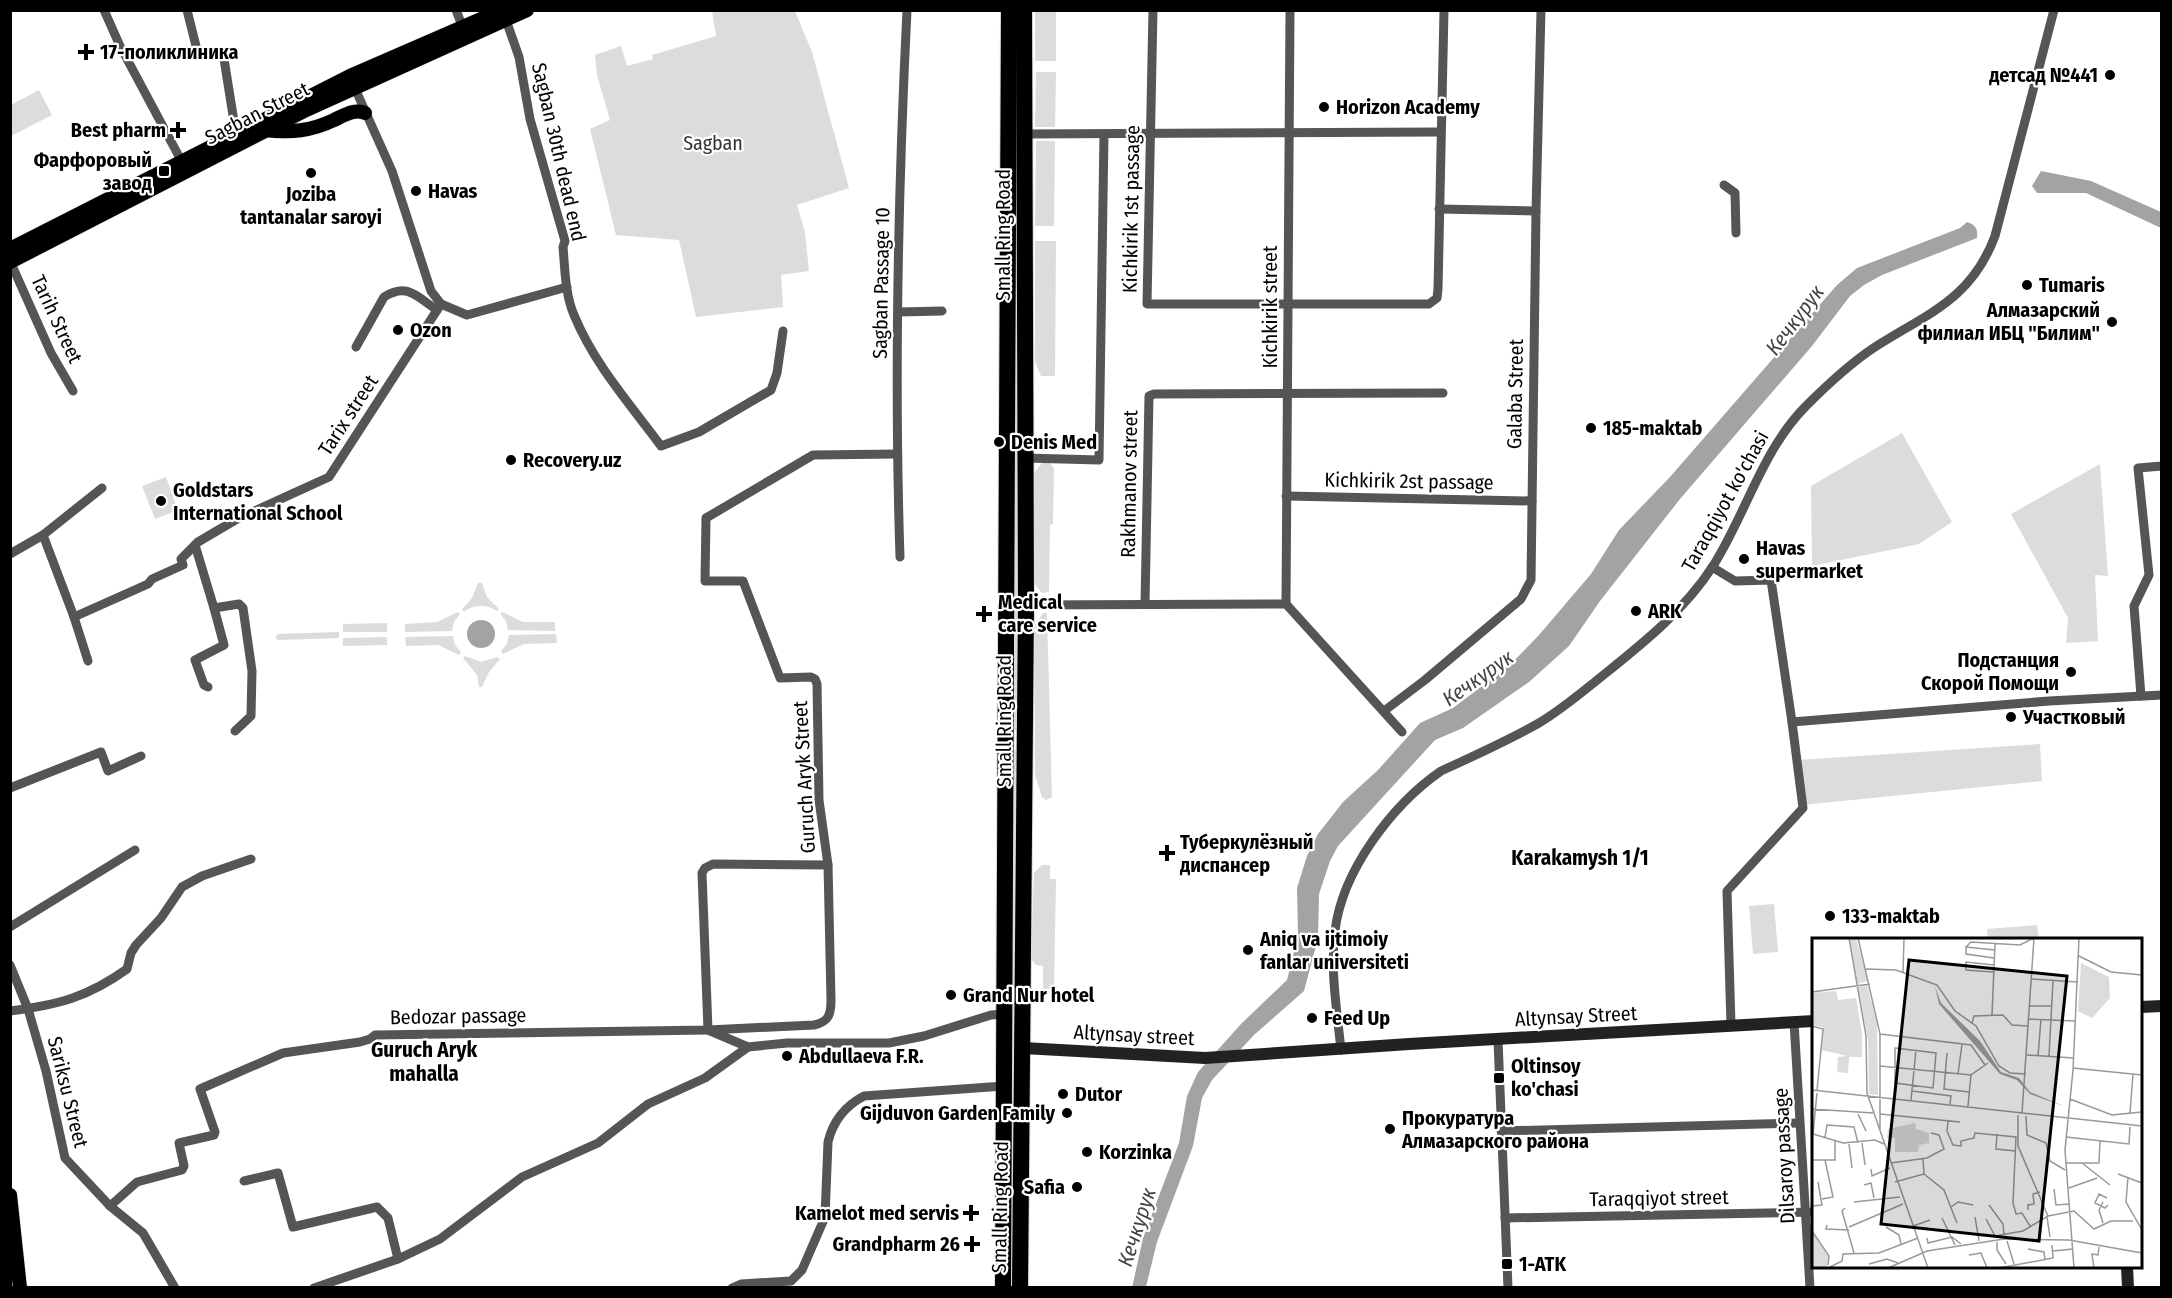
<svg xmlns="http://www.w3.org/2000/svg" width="2172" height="1298" font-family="'Fira Sans Condensed',sans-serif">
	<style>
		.green { fill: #dcdcdc }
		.water { fill: #a3a3a3 }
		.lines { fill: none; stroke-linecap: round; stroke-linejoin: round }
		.primary-casing { stroke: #dbdbdb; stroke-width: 15 }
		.highway-casing { stroke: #dbdbdb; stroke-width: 18 }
		.street { stroke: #555; stroke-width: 9 }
		.secondary { stroke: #222; stroke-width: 12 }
		.primary { stroke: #000; stroke-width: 14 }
		.highway { stroke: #000; stroke-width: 16 }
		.poi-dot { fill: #000; stroke: #fff; stroke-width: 2 }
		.labels { text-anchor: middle; stroke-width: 4.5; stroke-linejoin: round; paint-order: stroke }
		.poi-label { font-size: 20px; font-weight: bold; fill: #000; stroke: #fff; text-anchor: start }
		.street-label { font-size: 20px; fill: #000; stroke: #fff }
		.park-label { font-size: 20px; fill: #333; stroke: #fff }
		.water-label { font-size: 21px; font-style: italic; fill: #444; stroke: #fff }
		.neighbourhood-label { font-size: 21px; font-weight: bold; fill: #000; stroke: #fff }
		.inset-road { fill: none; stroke: #999; stroke-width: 1.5 }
		.view { fill: #000; fill-opacity: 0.15; stroke: #000; stroke-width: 3 }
		.inset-edge { fill: none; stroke: #000; stroke-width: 3 }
	</style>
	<rect width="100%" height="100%" fill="#fff"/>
	<g class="green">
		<path d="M712,11h83l17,41 37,136 -52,17 8,27 4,39 -28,4 2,32 -87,10 -17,-77 -63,-5 -26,-106 20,-9 -13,-45 -2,-20 26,-9 6,20 26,-7 -1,-4 64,-19z"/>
		<rect x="1035" y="11" width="21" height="50"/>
		<path d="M1036,72h20l-1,55h-20z"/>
		<path d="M39,90l13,25 -41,21v-31z"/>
		<path d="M1036,141h19l-1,85h-19z"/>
		<path d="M1035,241h21l-1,135h-14l-6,-14z"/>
		<rect x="1012" y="257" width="6" height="473"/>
		<path d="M1902,433l50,89 -33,22 -107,22 -1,-80z"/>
		<path d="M1042,463h8l4,6 -1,55 -3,1 -1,67 -7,1 -9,-11 1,-109z"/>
		<path d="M2100,464l8,112 -13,-1 3,66 -32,2 2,-25 -57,-104z"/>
		<path d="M166,477l12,33 -23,9 -13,-33z"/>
		<path d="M478,583h4l5,14 12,12 -2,2c-11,-7 -23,-7 -33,1l-2,-3 10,-11z"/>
		<path d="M458,612l2,2 -6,8 -2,9 -47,1v-8l32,-2z"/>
		<path d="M502,612l21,10h32v9l-47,-1 -2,-9 -6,-7z"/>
		<path d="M1043,613h4l5,184 -6,3 -4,-3 -7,-21 -1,-150z"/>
		<path d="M387,623v9h-44v-8z"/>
		<path d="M339,632v6l-61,2 -3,-3 3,-3z"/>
		<path d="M556,634l1,9 -33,1 -21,10 -2,-3 6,-7 2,-9z"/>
		<path d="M453,636l2,9 6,7 -2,3 -21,-10 -32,1 -1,-9z"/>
		<path d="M387,637v8l-44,1v-8z"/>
		<path d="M465,656l16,6 16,-5 3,2 -11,13 -7,15h-3l-2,-12 -14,-17z"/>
		<path d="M2040,744l2,37 -240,24 -4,-45z"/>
		<path d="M1013,750h5l-3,419 -6,-1z"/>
		<path d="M1042,865h8v14h6l-2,110h-11v-23l-7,-1 -5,-6 3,-86z"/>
		<path d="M1774,904l4,48 -25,2 -4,-48z"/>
		<path d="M2037,925l2,14h-51l-1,-10z"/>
	</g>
	<g class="water">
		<path d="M2041,171l50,10 70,31v16l-75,-35h-49l-5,-7z"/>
		<path d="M1967,222c9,3 11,7 10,16l-95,37 -18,10 -14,11 -38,50 -132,153 -80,102 -31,45 -40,36 -66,46 -28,12 -97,106 -8,15 -11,33 -1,44 -14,53 -50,44 -42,45 -10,18 -9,48 -36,96 -11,45 -14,1 11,-50 36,-95 8,-47 11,-24 43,-48 46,-44 11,-44 -1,-48 10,-32 11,-22 25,-32 35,-32 42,-47 33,-15 58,-44 28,-29 52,-61 28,-44 51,-53 167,-192 20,-17 103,-40z"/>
		<circle cx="481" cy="634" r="14"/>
	</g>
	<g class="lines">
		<g class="primary-casing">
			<g id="primary">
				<path d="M265,130c26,3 46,1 69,-10 9,-4 21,-12 31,-7"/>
				<path d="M10,249l340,-173 152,-66"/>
				<path d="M10,262l296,-152 221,-100"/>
				<path d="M10,1195l10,93"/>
			</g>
		</g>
		<g class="highway-casing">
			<g id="highway">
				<path d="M1003,1288l6,-1278"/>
				<path d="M1020,1288l6,-683 -2,-595"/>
			</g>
		</g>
		<g class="street">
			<path d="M104,10l16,36 62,116"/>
			<path d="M187,10l10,40 21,3 6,6 12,75"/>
			<path d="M456,10l7,18"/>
			<path d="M1153,10l-6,294h282l8,-6 1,-9 6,-279"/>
			<path d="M506,20l13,37 11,62 35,122 -2,6c2,22 2,47 11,68 20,49 56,89 87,131l38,-14 72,-42 6,-17 6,-42"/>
			<path d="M353,84l39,87 39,120 10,13 26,11 100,-28"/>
			<path d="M1024,134l416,-2"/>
			<path d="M1724,185l11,8 1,40"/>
			<path d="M1439,209l97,2"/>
			<path d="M10,261l41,92 22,38"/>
			<path d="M899,312l43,-1"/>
			<path d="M356,347l28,-50c24,-15 33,0 53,13"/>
			<path d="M1025,458l74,2 5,-326"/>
			<path d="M1286,496l246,5"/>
			<path d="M43,535l31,82 14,44"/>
			<path d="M195,545l19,63 25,-4 4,4 9,63 -1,45 -16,15"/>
			<path d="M10,554l33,-19 59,-47"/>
			<path d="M900,557c-6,-182 -2,-365 7,-547"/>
			<path d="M1712,567l23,14 36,-1 21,142 11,86 -76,83 4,134"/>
			<path d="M1145,604l4,-208 5,-2 289,-1"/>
			<path d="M1286,604l4,-594"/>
			<path d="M1026,605l260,-1 116,128"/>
			<path d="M74,617l74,-33 4,-5 31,-14 -2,-6 17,-17 39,-23 92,-42 112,-173"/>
			<path d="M208,687l-4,-2 -9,-25 29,-15 -10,-37"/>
			<path d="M2141,696l-7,-90 15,-31 -11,-107 24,-2"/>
			<path d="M1384,711l41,-31 96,-81 10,-19 5,-369 5,-201"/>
			<path d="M1792,722l257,-21 113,-6"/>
			<path d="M10,788l91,-36 7,19 33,-15"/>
			<path d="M10,927l125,-77"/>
			<path d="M10,965l18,44 18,62 19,87 45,48 33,27 32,55"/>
			<path d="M10,1011c48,-6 78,-14 117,-42l4,-16 5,-8 25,-27 21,-31 20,-11 49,-17"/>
			<path d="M1794,1022l16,266"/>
			<path d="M1498,1040l10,248"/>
			<path d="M748,1047l-40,-17 -6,-157 3,-5 8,-4 115,1"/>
			<path d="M1341,1050c-4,-39 -11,-80 -6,-119 7,-60 57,-126 106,-160 33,-15 66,-30 98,-48 22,-13 42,-30 62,-46 41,-33 83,-66 112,-111 33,-52 49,-116 93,-160 20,-20 46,-44 69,-59 53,-34 96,-47 120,-111l59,-226"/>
			<path d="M1501,1131l298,-8"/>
			<path d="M244,1181l34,-8 15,54 84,-20 11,11 10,41"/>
			<path d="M110,1206l27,-24 45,-12 2,-4 -5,-23 35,-8 1,-3 -15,-43 83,-36 77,-11 10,-3 5,-4 333,-5 106,-5c15,-3 17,-11 17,-25l-3,-135 -9,-65 -2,-116 -2,-5 -4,-2 -31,1 -37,-97h-38l1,-63 107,-63 84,-1"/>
			<path d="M1505,1218l309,-6"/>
			<path d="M314,1288l84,-29 42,-20 82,-62 76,-34 50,-39 57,-26 43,-31 39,-4h102l35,-7 67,-21 13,-1"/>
			<path d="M732,1288l9,-4 50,-3 11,-11 23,-53 3,-75c5,-21 17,-36 36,-46l140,-10"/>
		</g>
		<g class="secondary">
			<path d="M2140,1007l22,-1"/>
			<path d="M1023,1048l182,10 204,-14 405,-23"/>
			<path d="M2127,1266l1,22"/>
		</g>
		<use href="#primary" class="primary"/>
		<use href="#highway" class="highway"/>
	</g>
	<g class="poi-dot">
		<path d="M83 43h6v6h6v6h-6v6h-6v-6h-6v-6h6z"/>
		<circle cx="2110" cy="75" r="6"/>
		<circle cx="1324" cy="107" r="6"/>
		<path d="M175 121h6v6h6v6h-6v6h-6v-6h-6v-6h6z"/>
		<rect x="158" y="165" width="12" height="12" rx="3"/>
		<circle cx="311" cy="173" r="6"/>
		<circle cx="416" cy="191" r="6"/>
		<circle cx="2027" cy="285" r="6"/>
		<circle cx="2112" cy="322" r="6"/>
		<circle cx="398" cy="330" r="6"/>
		<circle cx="1591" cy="428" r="6"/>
		<circle cx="999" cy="442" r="6"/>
		<circle cx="511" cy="460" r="6"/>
		<circle cx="161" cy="501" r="6"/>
		<circle cx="1744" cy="559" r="6"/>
		<circle cx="1636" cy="611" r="6"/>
		<path d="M981 605h6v6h6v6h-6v6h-6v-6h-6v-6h6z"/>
		<circle cx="2071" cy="672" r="6"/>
		<circle cx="2011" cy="717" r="6"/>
		<path d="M1164 844h6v6h6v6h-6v6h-6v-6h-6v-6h6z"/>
		<circle cx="1830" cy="916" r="6"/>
		<circle cx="1248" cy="950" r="6"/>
		<circle cx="951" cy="995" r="6"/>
		<circle cx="1312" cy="1018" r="6"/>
		<circle cx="787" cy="1056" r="6"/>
		<rect x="1493" y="1072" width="12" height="12" rx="3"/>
		<circle cx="1063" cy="1094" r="6"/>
		<circle cx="1067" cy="1113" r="6"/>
		<circle cx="1390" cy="1129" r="6"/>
		<circle cx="1087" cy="1152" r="6"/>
		<circle cx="1077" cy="1187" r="6"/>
		<path d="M968 1204h6v6h6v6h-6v6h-6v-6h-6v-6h6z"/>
		<path d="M969 1235h6v6h6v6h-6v6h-6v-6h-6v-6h6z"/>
		<rect x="1501" y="1258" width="12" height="12" rx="3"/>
	</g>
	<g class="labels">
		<g class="poi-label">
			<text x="100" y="59">17-поликлиника</text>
			<text x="2098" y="82" text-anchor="end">детсад №441</text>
			<text x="1336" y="114">Horizon Academy</text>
			<text x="166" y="137" text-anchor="end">Best pharm</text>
			<text x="152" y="167" text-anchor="end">Фарфоровый<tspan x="152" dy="23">завод</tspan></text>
			<text x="428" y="198">Havas</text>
			<text x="311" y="201" text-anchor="middle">Joziba<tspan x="311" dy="23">tantanalar saroyi</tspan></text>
			<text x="2039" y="292">Tumaris</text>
			<text x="2100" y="317" text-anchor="end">Алмазарский<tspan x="2100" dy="23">филиал ИБЦ "Билим"</tspan></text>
			<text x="410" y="337">Ozon</text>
			<text x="1603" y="435">185-maktab</text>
			<text x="1011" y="449">Denis Med</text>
			<text x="523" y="467">Recovery.uz</text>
			<text x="173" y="497">Goldstars<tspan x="173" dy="23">International School</tspan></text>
			<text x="1756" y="555">Havas<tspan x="1756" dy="23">supermarket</tspan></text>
			<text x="998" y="609">Medical<tspan x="998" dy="23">care service</tspan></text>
			<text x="1648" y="618">ARK</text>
			<text x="2059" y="667" text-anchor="end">Подстанция<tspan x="2059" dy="23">Скорой Помощи</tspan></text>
			<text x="2023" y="724">Участковый</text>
			<text x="1180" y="849">Туберкулёзный<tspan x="1180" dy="23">диспансер</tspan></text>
			<text x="1842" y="923">133-maktab</text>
			<text x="1260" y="946">Aniq va ijtimoiy<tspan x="1260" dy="23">fanlar universiteti</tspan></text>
			<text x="963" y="1002">Grand Nur hotel</text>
			<text x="1324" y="1025">Feed Up</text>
			<text x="799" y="1063">Abdullaeva F.R.</text>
			<text x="1511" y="1073">Oltinsoy<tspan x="1511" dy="23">ko'chasi</tspan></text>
			<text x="1075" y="1101">Dutor</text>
			<text x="1055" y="1120" text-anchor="end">Gijduvon Garden Family</text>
			<text x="1402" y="1125">Прокуратура<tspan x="1402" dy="23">Алмазарского района</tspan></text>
			<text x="1099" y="1159">Korzinka</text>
			<text x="1065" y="1194" text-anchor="end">Safia</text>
			<text x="959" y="1220" text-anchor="end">Kamelot med servis</text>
			<text x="960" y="1251" text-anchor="end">Grandpharm 26</text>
			<text x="1519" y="1271">1-ATK</text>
		</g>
		<g class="street-label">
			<text transform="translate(257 113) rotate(-27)" y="7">Sagban Street</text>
			<text transform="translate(559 152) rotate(77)" y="7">Sagban 30th dead end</text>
			<text transform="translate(1131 209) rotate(-89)" y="7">Kichkirik 1st passage</text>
			<text transform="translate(1003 235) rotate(-90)" y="7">Small Ring Road</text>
			<text transform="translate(881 283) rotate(-89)" y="7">Sagban Passage 10</text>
			<text transform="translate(1270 307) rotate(-90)" y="7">Kichkirik street</text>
			<text transform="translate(57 319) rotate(65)" y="7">Tarih Street</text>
			<text transform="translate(1515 394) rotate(-89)" y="7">Galaba Street</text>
			<text transform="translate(348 415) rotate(-57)" y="7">Tarix street</text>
			<text transform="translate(1409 481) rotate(1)" y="7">Kichkirik 2st passage</text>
			<text transform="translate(1129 484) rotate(-89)" y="7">Rakhmanov street</text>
			<text transform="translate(1725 501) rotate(-61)" y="7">Taraqqiyot ko'chasi</text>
			<text transform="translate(1004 721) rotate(-90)" y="7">Small Ring Road</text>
			<text transform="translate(804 777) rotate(-93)" y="7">Guruch Aryk Street</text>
			<text transform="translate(458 1016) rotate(-1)" y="7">Bedozar passage</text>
			<text transform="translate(1576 1016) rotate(-3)" y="7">Altynsay Street</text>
			<text transform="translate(1134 1035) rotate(3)" y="7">Altynsay street</text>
			<text transform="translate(68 1092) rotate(76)" y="7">Sariksu Street</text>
			<text transform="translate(1784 1156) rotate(-93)" y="7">Dilsaroy passage</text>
			<text transform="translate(1659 1198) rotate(-1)" y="7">Taraqqiyot street</text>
			<text transform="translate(1000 1207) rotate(-89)" y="7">Small Ring Road</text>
		</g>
		<g class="park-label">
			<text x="713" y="150">Sagban</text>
		</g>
		<g class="water-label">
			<text transform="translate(1795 320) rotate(-53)" y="7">Кечкурук</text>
			<text transform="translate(1478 678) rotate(-35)" y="7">Кечкурук</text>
			<text transform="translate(1137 1227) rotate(-72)" y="7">Кечкурук</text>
		</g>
		<g class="neighbourhood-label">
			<text x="1580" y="865">Karakamysh 1/1</text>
			<text x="424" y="1057">Guruch Aryk<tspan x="424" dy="24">mahalla</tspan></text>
		</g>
	</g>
	<g transform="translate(1812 938)">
		<rect width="330" height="330" fill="#fff"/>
		<path d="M38,0h6l12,43 -11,3zM269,25l28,14 1,21 -18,20 -14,-7zM55,47l10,38 1,72 -9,-1 -1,-53 -10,-54zM24,53l2,9 18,-2 6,36v23h-13l-1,16 -11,-1 1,-15 9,-1 -25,-6 1,-23 -11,-2v-32zM103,185l1,6 13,4v10l-10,2 -1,7h-23v-14h-8l1,-9zM0,294l16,24 -1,12h-15z" fill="#dcdcdc"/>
		<path d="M123,48l6,17 39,38 21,31 18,6 11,14 36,15 -36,-13 -13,-14 -17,-6 -61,-70z" fill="#a3a3a3"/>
		<path class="inset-road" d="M37,0l17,98 1,57 61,175M46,0l22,96v95M154,9l5,-5 49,3 14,-7M267,18l32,16 31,3M182,20l-28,-4v-7l29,3M54,31l30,1 41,15 18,26 21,15 23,40 11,7 16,1M91,34l1,-34M181,34l-27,-2v-8l28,3M219,41l47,3M0,54l58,-8M217,68h23M180,77l3,-71M217,81l46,2M160,85l2,-7 29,-1 9,10 16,1M0,88l11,3 -6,61M68,96l91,11 14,20M83,110l41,5 -3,35 -38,-5zM135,115l-3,36 25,3M215,117l47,3M226,118l3,-37M237,118l4,-75M68,128l91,9M261,130l69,7M146,136l4,-30M0,152l330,36M100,153l39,5 -1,8M5,155l-4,41 30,9 32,-3 9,4M258,161l42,16 30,-3M99,162l5,-50M156,168l3,-31 17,-12M0,171l61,4M210,175l12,-175M318,175l3,-39M46,176l8,17M68,176l80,8M206,177v31l30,70M214,178l1,19 19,8 4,18 15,9M136,183l-1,10 6,14 8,1v-5l13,-3 1,-5 41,4 -3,66 3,11 6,-1 8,13M185,196l-1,15 20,2M13,199l2,-12 27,2 4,16M254,199l63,7 1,-17M50,205l3,22M37,206l3,24M0,222h23v-19M79,225l36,-5 17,-9 -5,-14 -8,-2M254,225h33l1,-22M270,225l28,22M59,231l1,7 18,-8M112,236l20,16 13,33M306,236l24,9M316,239l-2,25 16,28M83,244l29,-8 -1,-15M52,247l7,-2 3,15M257,250l28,-10M242,251l2,16 13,-1M295,260l-8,-4 -4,9 10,5 3,-3M10,261l11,-2 -8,-37M42,264l46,-5M291,264l-4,8 4,13M177,267l14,19 1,11M0,268l10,-1 -4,-23M139,269l7,-5 15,3M33,270l-3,3 12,42M216,272v-5l6,-1 -1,-10 7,-2M163,279l4,24M235,279l3,20M130,280l13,27M174,281l9,17 28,-5 25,-15 26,-5 20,18 17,-8h22M0,282v11l17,25 -1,9M15,287l-1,4 23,1M101,288l17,-6M37,289l54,-23M74,289l13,8 2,9M115,300l1,5 24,-6 9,7M195,303l7,23M185,304v8l9,14M216,311l16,3 1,8M241,313l20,-2M157,317l12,-2 6,15M57,326l18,-5 11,4M16,330l14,-7 1,-7 36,-1 39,-15M76,330l39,-17 77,-12 65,1 73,13M187,330l54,-10 -1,-13M262,330l-9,-118 8,-80 6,-132M282,330l-2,-14 6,1 1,-8"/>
		<path class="view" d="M97,22l158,16 -28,265 -158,-17z"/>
		<rect width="330" height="330" class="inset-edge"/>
	</g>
	<rect width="2172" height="1298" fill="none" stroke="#000000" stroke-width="24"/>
</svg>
